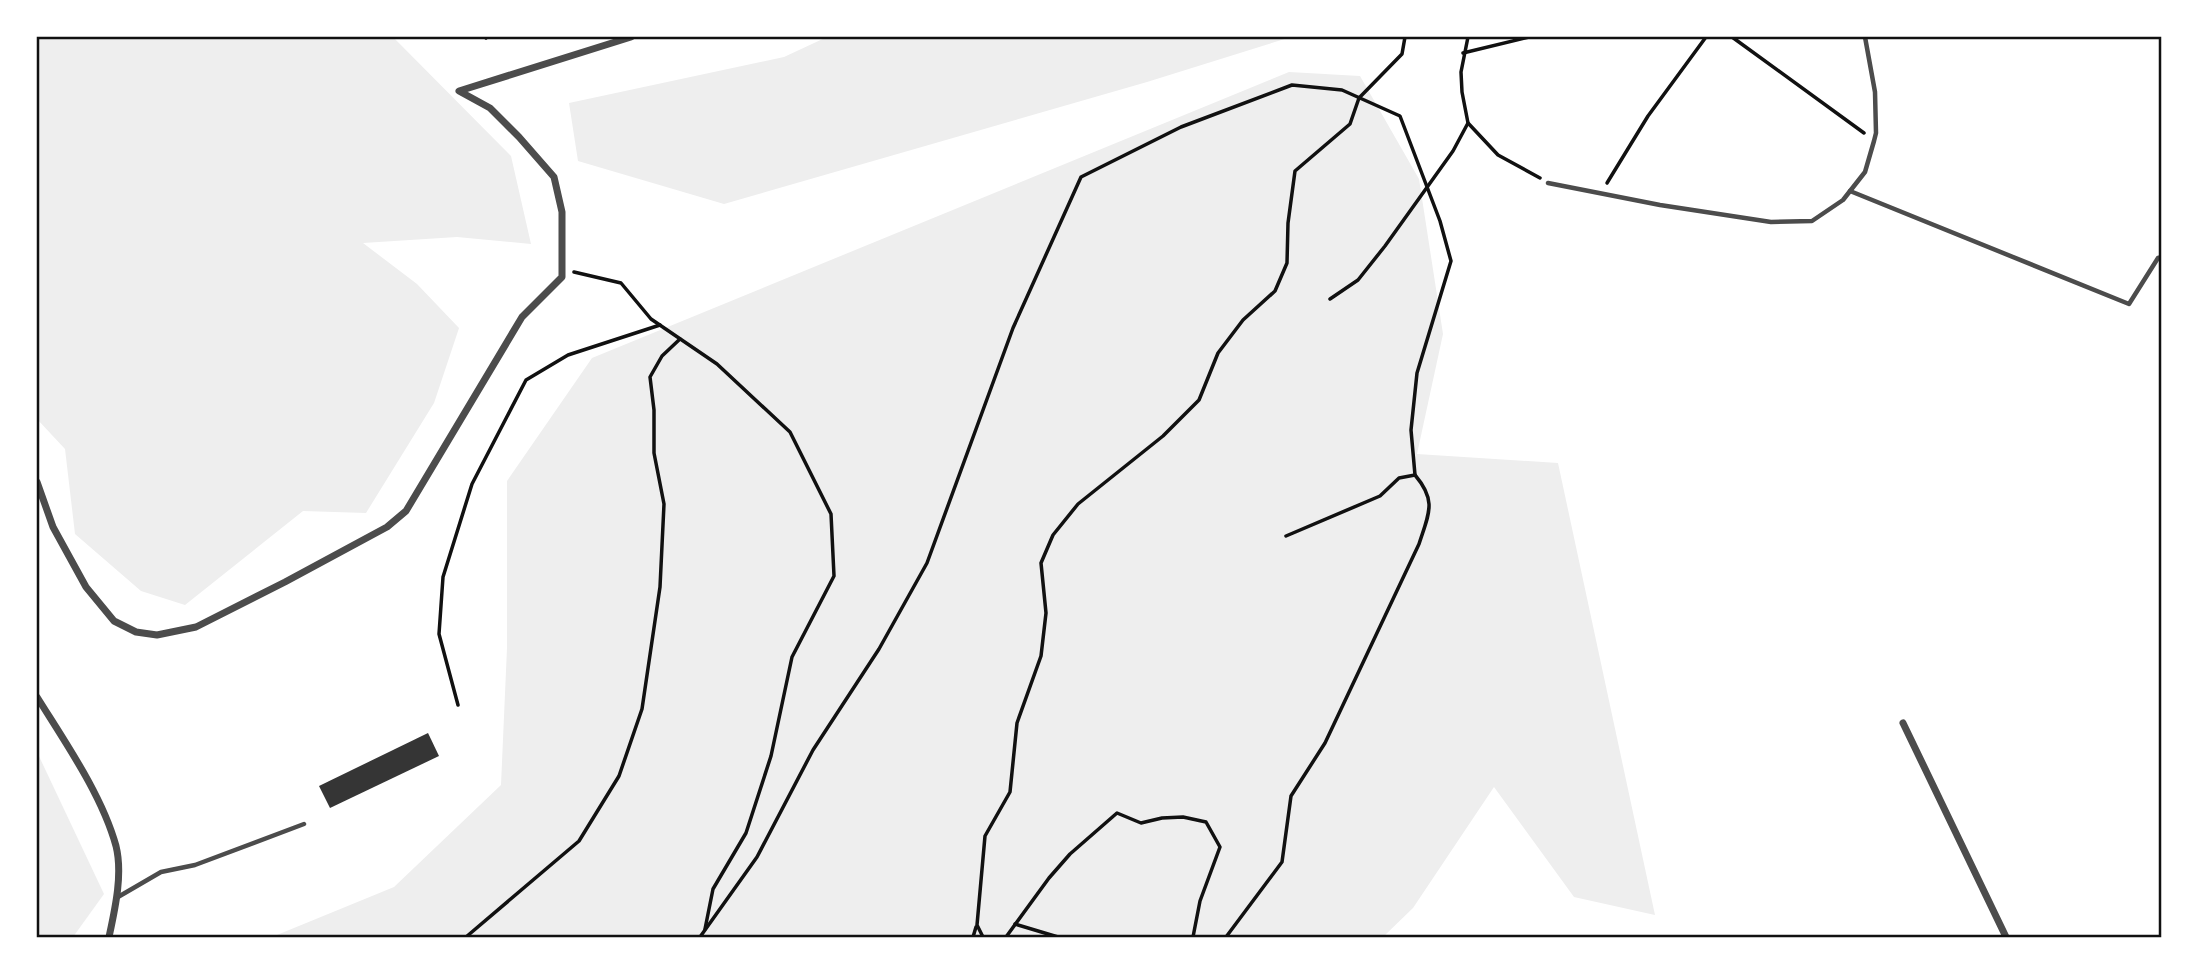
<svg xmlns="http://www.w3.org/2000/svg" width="2199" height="974" font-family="Signika,sans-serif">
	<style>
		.green { fill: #eee }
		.building { fill: #353535 }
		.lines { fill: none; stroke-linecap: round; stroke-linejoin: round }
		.path { stroke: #111; stroke-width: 3.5 }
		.service { stroke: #4c4c4c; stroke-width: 4.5 }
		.minor { stroke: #4c4c4c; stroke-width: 7 }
		.neatline { fill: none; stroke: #111; stroke-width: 2.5 }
	</style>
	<rect width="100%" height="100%" fill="#fff"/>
	<g class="green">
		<path d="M37,37h356l118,119 20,88 -74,-7 -94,6 54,41 42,44 -25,75 -68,110 -63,-2 -118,94 -44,-14 -66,-57 -10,-85 -28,-30z"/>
		<path d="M827,37h464l-144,45 -423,122 -146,-43 -9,-58 215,-46z"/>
		<path d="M1289,72l71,4 59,103 24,155 -26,120 141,9 97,452 -81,-18 -80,-110 -81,121 -30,29h-1111l122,-50 107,-102 6,-137v-167l85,-123z"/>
		<path d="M37,752l67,142 -31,43h-36z"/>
	</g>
	<path class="building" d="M428,733l11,23 -109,52 -11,-22z"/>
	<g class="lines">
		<g class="path">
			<path d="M485,37l1,1"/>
			<path d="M1468,37l-7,35 1,20 6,31 30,32 42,23"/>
			<path d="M1732,37l132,96"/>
			<path d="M1463,53l66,-16"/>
			<path d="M1607,183l41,-67 58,-79"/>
			<path d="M574,272l47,11 30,36 66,45 73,68 41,82 3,62 -42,81 -21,99 -25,77 -33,56 -8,40"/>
			<path d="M1330,299l28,-19 27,-34 68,-95 15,-28"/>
			<path d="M458,705l-19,-71 4,-57 29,-93 54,-104 42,-25 92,-30"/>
			<path d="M1015,924l43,13"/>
			<path d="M466,937l113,-96 40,-65 23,-67 18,-122 4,-83 -10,-51v-43l-4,-33 12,-21 18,-17"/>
			<path d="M700,937l57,-80 56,-107 66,-101 48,-86 86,-235 68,-151 100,-50 111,-42 50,5 58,26 40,105 11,40 -34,112 -6,57 4,45"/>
			<path d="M973,937l3,-10"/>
			<path d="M983,937l-6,-12 8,-89 25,-44 7,-69 24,-67 5,-43 -5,-50 12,-28 25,-31 85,-68 36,-36 19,-47 25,-33 32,-29 12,-28 1,-40 7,-52 55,-47 9,-26 43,-44 3,-17"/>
			<path d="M1006,937l43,-59 21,-24 47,-41 24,10 21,-5 21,-1 23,5 14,25 -20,54 -7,36"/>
			<path d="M1226,937l56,-75 9,-66 34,-53 94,-199c10,-31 18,-43 -4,-69l-16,3 -19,18 -94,40"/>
		</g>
		<g class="service">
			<path d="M1548,183l112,22 111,17 41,-1 31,-21 22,-28 9,-31 2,-8 -1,-41 -10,-55"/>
			<path d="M1850,191l279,113 29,-46 4,-1"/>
			<path d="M118,897l43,-25 34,-7 109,-41"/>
		</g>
		<g class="minor">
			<path d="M37,482l16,45 33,60 28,34 22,11 21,3 39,-8 89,-45 102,-55 19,-16 116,-194 40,-40v-65l-8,-35 -35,-40 -29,-29 -31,-17 172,-54"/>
			<path d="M37,697c28,45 65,98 79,149 7,28 -1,63 -7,91"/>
			<path d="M1903,723l103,214"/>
		</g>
	</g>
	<rect width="2199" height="974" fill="none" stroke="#ffffff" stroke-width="77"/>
	<rect x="38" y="38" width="2122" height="898" class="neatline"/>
</svg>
